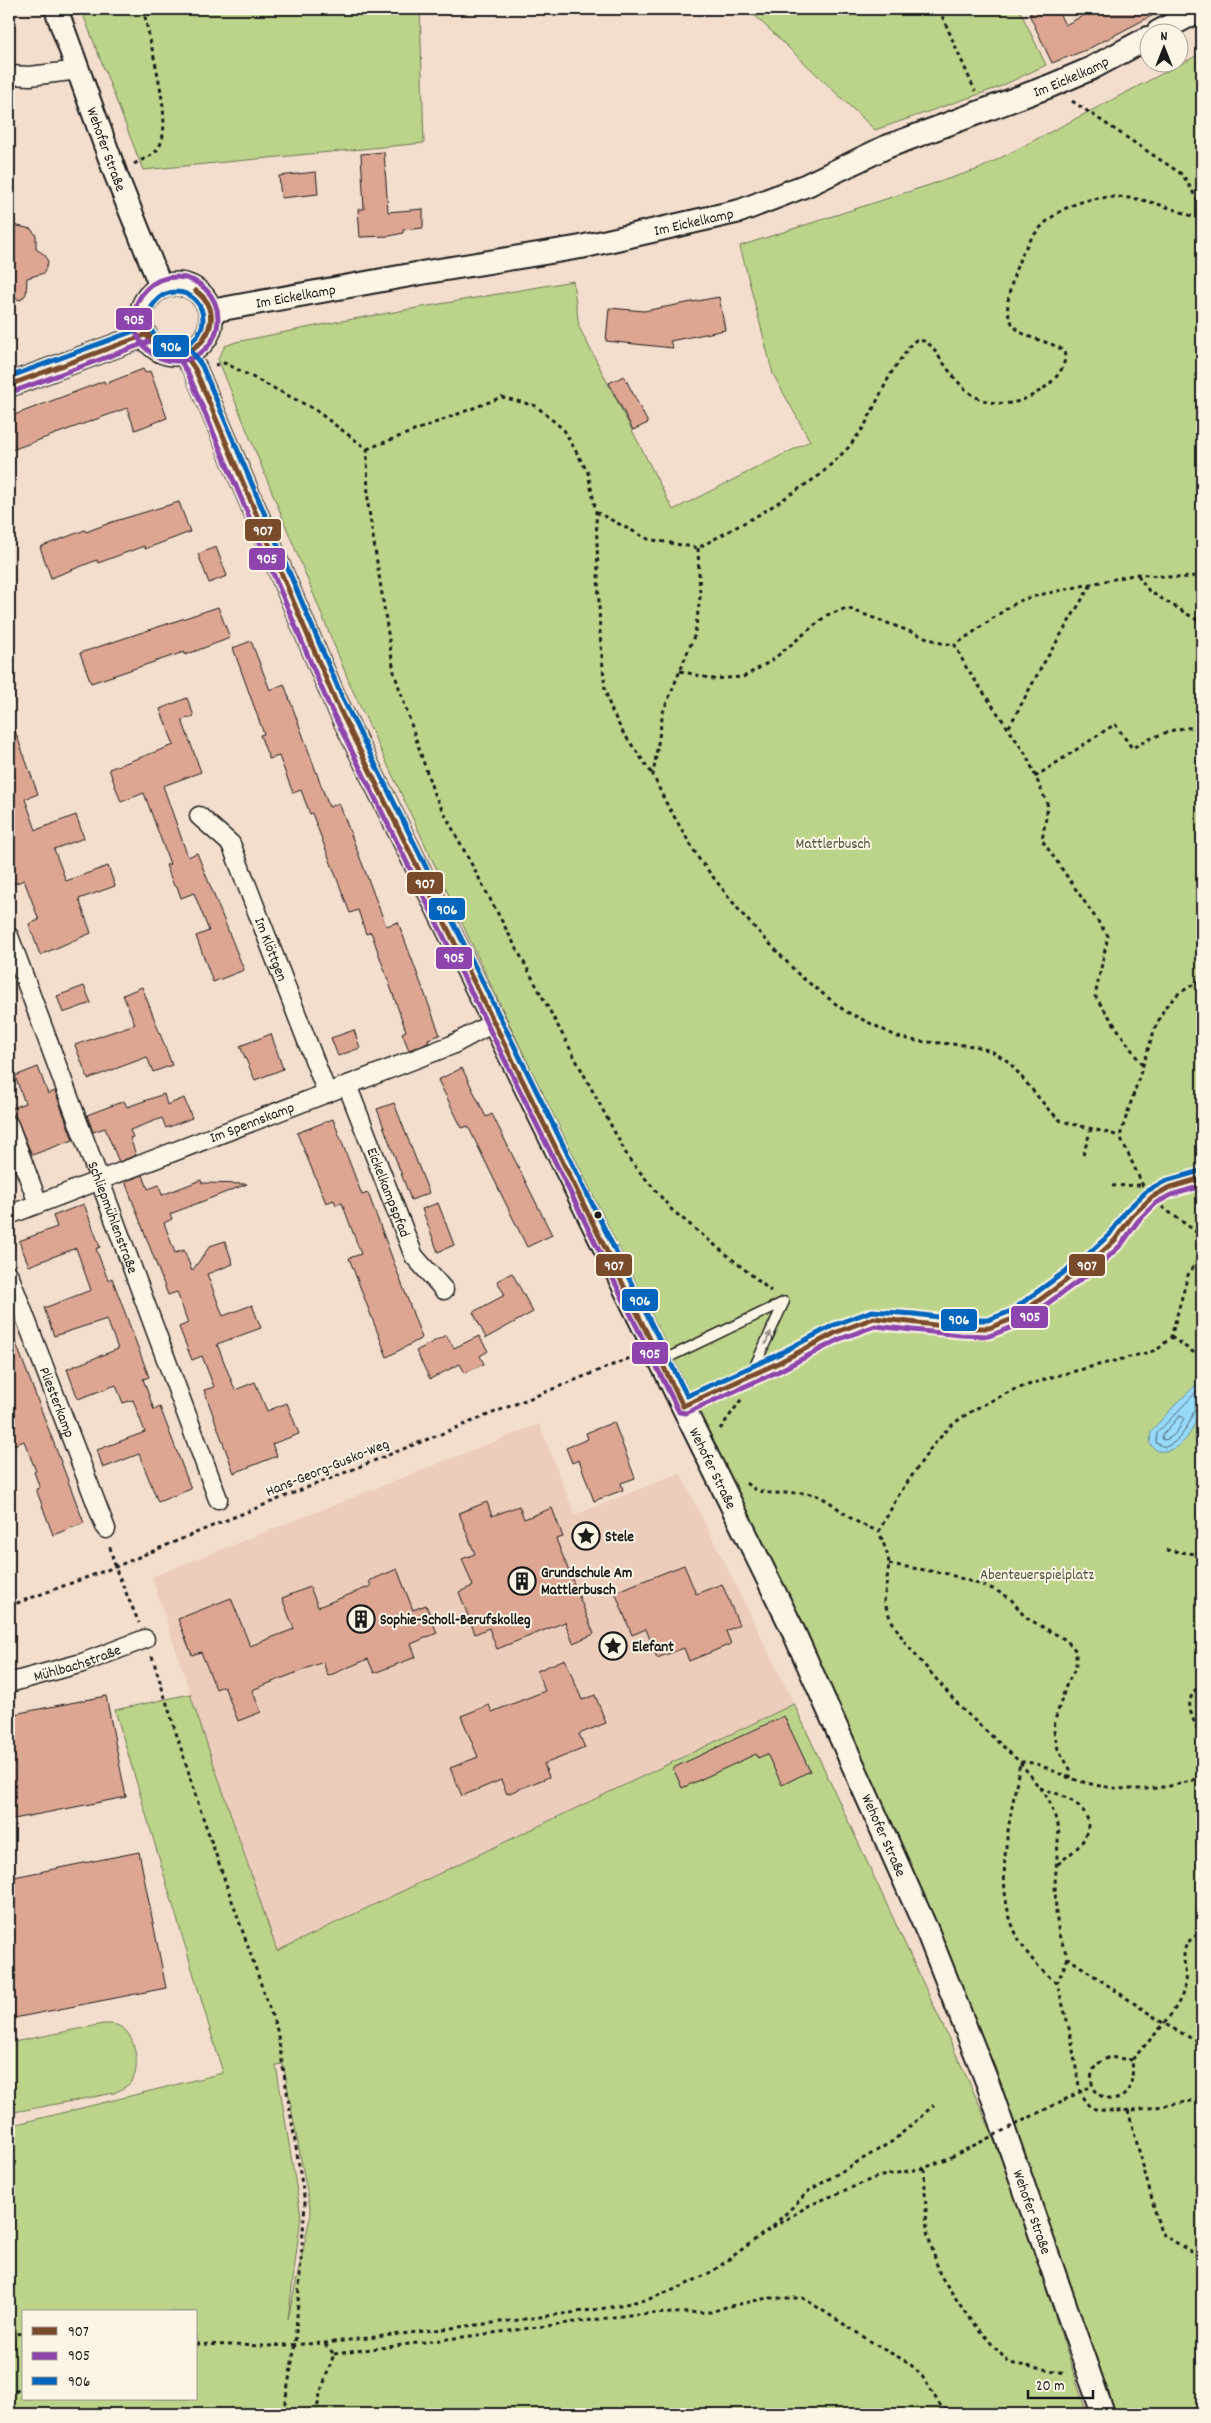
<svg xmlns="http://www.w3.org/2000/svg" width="1211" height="2423" font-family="Dekko,sans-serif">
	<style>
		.built { fill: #ecccbb }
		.green { fill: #bcd48a; stroke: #6c7853; fill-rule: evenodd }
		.water { fill: #97daf9; stroke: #668ea1 }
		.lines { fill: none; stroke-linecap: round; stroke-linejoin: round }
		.shore { stroke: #4d6874; stroke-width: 1 }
		.building { fill: #dda693; stroke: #1c1c1c }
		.service-casing { stroke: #1c1c1c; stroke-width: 12 }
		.minor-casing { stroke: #1c1c1c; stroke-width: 21 }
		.tertiary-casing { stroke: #1c1c1c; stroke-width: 26 }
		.path { stroke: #1c1c1c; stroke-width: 3; stroke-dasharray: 4 4; stroke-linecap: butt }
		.service { stroke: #fcf5e5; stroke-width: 9 }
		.minor { stroke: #fcf5e5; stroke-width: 18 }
		.tertiary { stroke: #fcf5e5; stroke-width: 22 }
		.path-bridge { stroke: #1c1c1c; stroke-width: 3; stroke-dasharray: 4 4; stroke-linecap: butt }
		.bus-1-casing { stroke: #fcf5e5; stroke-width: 9 }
		.bus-2-casing { stroke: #fcf5e5; stroke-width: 9 }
		.bus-3-casing { stroke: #fcf5e5; stroke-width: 9 }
		.bus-1 { stroke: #7a4b2a; stroke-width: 5 }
		.bus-2 { stroke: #8e44ad; stroke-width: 5 }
		.bus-3 { stroke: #0065bd; stroke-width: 5 }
		.oneway { fill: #97938b }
		.bus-dot { fill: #1c1c1c; stroke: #fcf5e5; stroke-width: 2 }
		.labels { text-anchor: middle; stroke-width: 4; stroke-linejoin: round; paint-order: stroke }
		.street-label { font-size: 15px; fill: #1c1c1c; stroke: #fcf5e5 }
		.park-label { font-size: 15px; fill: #4c533d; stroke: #fcf5e5 }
		.poi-label { font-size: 15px; font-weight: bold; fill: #1c1c1c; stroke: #fcf5e5; text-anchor: start }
		.line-badge { stroke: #fcf5e5; stroke-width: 2 }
		.badge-label { font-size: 14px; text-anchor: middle; font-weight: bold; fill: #fff }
	</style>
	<rect width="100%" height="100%" fill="#f3ddcc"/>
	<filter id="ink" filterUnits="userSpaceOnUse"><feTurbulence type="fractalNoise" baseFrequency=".02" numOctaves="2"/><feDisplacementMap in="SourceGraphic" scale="10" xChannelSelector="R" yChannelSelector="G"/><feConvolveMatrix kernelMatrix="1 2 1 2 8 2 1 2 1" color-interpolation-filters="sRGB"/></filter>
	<g filter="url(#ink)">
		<path class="built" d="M539,1424l36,91 105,-42 114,231 -518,247 -124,-374z"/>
		<g class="green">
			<path d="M81,9h339l4,134 -281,27z"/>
			<path d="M748,9h271l27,56 -49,23 -122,42z"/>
			<path d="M1202,53v2361h-92l-117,-330 -267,-599 -374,-796 -134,-330 7,-13 11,-4 100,-20 237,-41 6,46 94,183 137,-69 -37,-67 -33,-128 239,-77z"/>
			<path d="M190,1694l87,257 517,-247 186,402 34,84 73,224h-1078v-288l214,-53 -108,-363zM283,2064l28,149 -23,106 13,-103 -25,-151zM24,2312h172v87h-172z"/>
			<path d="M103,2024c8,0 15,0 22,6 10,9 15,36 8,49 -4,7 -11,10 -19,14l-105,20v-70z"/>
		</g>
		<path class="water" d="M1200,1381h2c0,28 -10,74 -45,70l-7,-7 1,-13 26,-28z"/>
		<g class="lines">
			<g class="shore">
				<path d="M1202,1386l-45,47 -1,10 9,4c18,-6 25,-25 31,-42l6,-2"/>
				<path d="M1180,1416l4,2c-4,10 -10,21 -21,22l-1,-4z"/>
			</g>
		</g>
		<g class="building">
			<path d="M1043,9h14l8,16 31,-16h69l-79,41 -34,13 -23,-49z"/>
			<path d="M384,152l4,60 35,-3v19l-20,2v3l-13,3 -30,1 -2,-28h6l-3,-55z"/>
			<path d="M316,172l2,22 -37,4 -2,-22z"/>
			<path d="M9,224l22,5 5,6v14l9,6 3,7 -4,11 -17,5 -1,16 -5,6 -12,-3z"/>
			<path d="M719,297l6,33 -55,11 3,7 -67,-7 3,-33 35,3z"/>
			<path d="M143,369l2,4 5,-2 17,47 -32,12 -8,-22 -118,43v-34l95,-36 1,3z"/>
			<path d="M624,376l24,47 -15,7 -24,-47z"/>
			<path d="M179,502l11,30 -45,17 -1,-3 -46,17 -1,-3 -46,18 -11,-31 45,-17 1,2 26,-10z"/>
			<path d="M216,547l11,29 -18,7 -11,-29z"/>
			<path d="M218,607l12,31 -45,17 -1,-3 -93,31 -11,-30z"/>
			<path d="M251,641l19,49 14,-6 45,123 10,-4 47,123 12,-4 42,113 -12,4 1,3 -20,8 -7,-17 4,-2 -35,-99 -5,2 -8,-24 -8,3 -38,-100 -2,1 -9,-24 -8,3 -14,-37 -10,3 -9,-24 4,-1 -31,-86z"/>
			<path d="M187,698l7,18 -12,4 19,52 -38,14 25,71 9,-4 47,117 -31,12 -17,-46 13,-5 -15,-38 -13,5 -4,-12h-3l-8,-21 4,-1 -26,-71 -23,9 -12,-33 65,-24 -14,-36z"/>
			<path d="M9,720h2l27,74 -13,5 11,31 40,-15 8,23 -30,11 12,32 42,-15 7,20 -36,13 12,34 -51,22 -11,-31 10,-4 -15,-40 -10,4 -5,-15z"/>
			<path d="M84,986l7,17 -28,10 -6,-17z"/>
			<path d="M142,987l30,78 -19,7 -6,-15 -59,22 -13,-34 60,-21 -12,-29z"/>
			<path d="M354,1030l6,18 -22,8 -7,-18z"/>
			<path d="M271,1034l12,35 -28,11 -15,-34z"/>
			<path d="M38,1067l10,27 7,-3 18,49 -41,15 -20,-47 13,-5 -10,-27z"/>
			<path d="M462,1068l24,49 6,-3 60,121 -25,12 -59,-121 -6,2 -24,-48z"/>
			<path d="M164,1094l3,11 17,-7 8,20 -26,10 -4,-10 -32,12 3,7 -3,1 6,17 -17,7 -14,-34 -12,4 -6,-17 37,-14 3,6z"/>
			<path d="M394,1103l35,90 -18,7 -34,-91z"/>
			<path d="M333,1119l29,76 6,-2 54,145 -35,19 -38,-99 12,-4 -19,-51 -6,2 -2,-5 -8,3 -29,-70z"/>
			<path d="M143,1175l5,14 11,-4 3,10 39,-15 1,3 45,1 -77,30 2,5 -8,4 11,30 9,-3 8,21 18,-25 15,-5 8,23 -26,10 16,42 29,-11 9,23 -44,16 18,46 20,-8 12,29 20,-8 12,31 -27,10 5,12 -43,17 -30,-83 10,-3 -12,-31 -10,4 -13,-33 9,-4 -11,-31 -9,3 -42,-111v-3z"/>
			<path d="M438,1203l16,42 -16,7 -16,-43z"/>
			<path d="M84,1204l16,43 -4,2 12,31 4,-2 37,99 -6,2 11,31 6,-3 31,82 -33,13 -19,-48 -36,14 -6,-18 48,-18 -12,-32 -10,3 -7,-18 -38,14 -11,-30 51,-20 -11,-30 -53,17 -10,-28 47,-18 -15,-42 -47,18 -10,-25 38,-14 -4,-11z"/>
			<path d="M512,1273l21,39 -47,26 -13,-26 32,-17 -8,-14z"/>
			<path d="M9,1330h2l73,193 -31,12 -17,-46 4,-1 -6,-16 2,-1 -12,-30 -10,4 -5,-13z"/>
			<path d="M446,1335l8,13 25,-12 9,15 -8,5 4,8 -19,9 -5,-9 -30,15 -14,-28z"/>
			<path d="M614,1422l21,56 -14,5 2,7 -29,11 -15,-41 -7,3 -6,-15 22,-9 -2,-6z"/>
			<path d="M487,1502l5,14 27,-10 5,13 28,-11 11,29 -7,2 38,95 -21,9 -8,-21 -68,27 -8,-21 -14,6 -16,-42 14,-6 -11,-27 13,-5 -16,-41z"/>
			<path d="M684,1565l12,29 26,-10 17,41 -13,6 5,13 -42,17 -5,-13 -27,10 -11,-29 -14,6 -17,-43z"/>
			<path d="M397,1569l16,41 13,-5 11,28 -26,11 5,13 -42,16 -6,-14 -40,17 -5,-14 -71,28 9,22 -23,9 -14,-35 -8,3 -15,-37 -9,3 -14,-36 53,-21 19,48 44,-17 -12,-31 28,-11 8,20 53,-21 -2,-5z"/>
			<path d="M565,1659l17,41 13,-5 11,28 -27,11 6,14 -41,16 5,13 -42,17 -6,-14 -39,16 -12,-28 28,-11 -17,-41 28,-11 3,7 53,-21 -8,-20z"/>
			<path d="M106,1696l20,101 -117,23v-105z"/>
			<path d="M784,1716l26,55 -28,14 -15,-31 -9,4 -2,-4 -74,34 -9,-20z"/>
			<path d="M139,1852l27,136 -157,31v-141z"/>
		</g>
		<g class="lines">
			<g class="service-casing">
				<g id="service">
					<path d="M661,1361l123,-59"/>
					<path d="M751,1374l33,-72"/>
					<path d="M683,1406l93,-42 61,-32 37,-14 39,3 48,7h28l26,-10 75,-55 25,-23 17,-24 20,-19 16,-9 34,-10"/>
				</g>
			</g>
			<g class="minor-casing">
				<g id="minor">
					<path d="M9,75l21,1 49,-6"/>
					<path id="s1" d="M199,816l32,28 96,249"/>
					<path id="s2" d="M9,936l209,563"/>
					<path id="s3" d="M347,1085l67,171 30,34"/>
					<path d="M9,1125l29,78"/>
					<path id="s4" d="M9,1215l443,-170 41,-22"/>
					<path id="s5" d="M9,1275l97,254"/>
					<path id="s6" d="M9,1683l73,-20 63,-24"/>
				</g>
			</g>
			<g class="tertiary-casing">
				<g id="tertiary">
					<path id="s7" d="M56,9l60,166 45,112"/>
					<path d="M1158,32l44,-23"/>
					<circle cx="176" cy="319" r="35"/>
					<path id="s8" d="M211,311l216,-39 154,-25 159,-36 67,-26 79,-38 164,-61 40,-17 58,-31"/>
					<path id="s9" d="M184,353l11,16 140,331 456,926 137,307 60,151 115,330"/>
					<path d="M9,385l136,-50"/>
				</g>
			</g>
			<g class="path">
				<path d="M939,9l36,82"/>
				<path d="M1072,101l111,74 19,33"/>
				<path d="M134,164c7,-4 18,-8 23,-14 20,-24 -10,-111 -13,-141"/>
				<path d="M215,365l10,-2 89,46 53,40 1,55 26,168 40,122 195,365 43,51 99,81"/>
				<path d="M367,449l135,-52 34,9 28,24 24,43 8,39 4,122 5,56 6,19 11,22 31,44"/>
				<path d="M596,512l52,27 50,9 64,-35 58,-38 28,-27 16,-21 26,-52 21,-31 5,-4 8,1 6,4c15,18 28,44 50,54 10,4 21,5 31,4 21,-3 60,-28 53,-52 -14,-11 -39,-11 -50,-25 -11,-14 -5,-32 -1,-47 16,-60 63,-90 124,-80 22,4 44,13 65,21"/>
				<path d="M698,548l2,49 -5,37 -32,78 -10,63 12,26 34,58 43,55 58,62 45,35 53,26 18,4 59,5 18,6 16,10 40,48 12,11 59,15"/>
				<path d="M1138,575l11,16 53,32"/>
				<path d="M680,671l33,8 30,-2 28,-16 56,-46 20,-7 94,35 14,2"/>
				<path d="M1009,727l33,-61 50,-83"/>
				<path d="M1035,777l80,-53 17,24c19,-10 48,-25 70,-19"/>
				<path d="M1142,1065l-47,-69 13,-60 -66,-96 6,-34 -21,-50 -61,-89 -11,-22 54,-38 13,-7 17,-5 99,-21 43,4 21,-3"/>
				<path d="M1083,1155l8,-26"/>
				<path d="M1112,1186l30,-1"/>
				<path d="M1143,1186l-23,-50 35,-108 10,-21 13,-13 24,-15"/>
				<path d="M1162,1207l40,29"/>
				<path d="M1202,1253l-14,22 -17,62 -14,13 -105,27 -39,13 -38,19 -21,14 -21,22 -35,51 -19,35 9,25 1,8 -5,37 6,17 16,26 56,65 58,53 29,38 10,28 -4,56 1,29 3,22 9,23 95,65 39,21"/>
				<path d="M1171,1337l31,21"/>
				<path d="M720,1429l23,-32"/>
				<path d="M746,1483c19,18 45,5 69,12 14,4 27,18 39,25 8,5 16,8 25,11"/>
				<path d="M110,1547l5,20 24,56"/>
				<path d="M1166,1550l36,5"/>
				<path d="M889,1564l59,10 45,15 17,9 15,19 41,23 10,11v16l-10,19 -11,34 -1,11 4,18 12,20v9"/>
				<path d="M9,1606l106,-39 114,-48 406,-163"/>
				<path d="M152,1656l47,150 78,224 28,173 -10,142 -12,69"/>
				<path d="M1202,1683c-26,22 -3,37 -1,62 1,12 -3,13 1,28"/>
				<path d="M1040,1788c24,7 63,21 42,54 -6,9 -18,16 -26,24"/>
				<path d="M1068,1958l-11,25 13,49 10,60c3,6 6,12 11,15 18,11 88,-4 111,-8"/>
				<path d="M1057,1983c-78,-60 -50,-139 -37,-221 18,-1 33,10 50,16 45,15 88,15 132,-1"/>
				<path d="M1132,2060l-23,-3 -12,7c-25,32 42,62 35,-4 16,-19 46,-47 52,-71 6,-24 -12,-44 18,-56"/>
				<path d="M1064,2100l28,-14"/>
				<path d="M1128,2110l33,123 41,26"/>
				<path d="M924,2168l3,64 13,43 31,46 38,42 57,10"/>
				<path d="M773,2226l37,-36 83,-49 41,-36"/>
				<path d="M9,2333l15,1"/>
				<path d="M196,2344l70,2 59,-3 193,-23 88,-12 43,-9 32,-12 32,-16 55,-41 42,-25 67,-28 47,-9 27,-11"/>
				<path d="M325,2344l9,10"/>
				<path d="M334,2354l303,-40 74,-2 15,-5 41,-9h36l78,50 27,14 14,14 18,29 11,9"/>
				<path d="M9,2397l15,-12"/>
				<path d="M316,2414l4,-20 14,-40"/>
			</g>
			<use href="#service" class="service"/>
			<use href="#minor" class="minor"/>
			<use href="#tertiary" class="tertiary"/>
			<path class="path-bridge" d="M951,2157l113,-57"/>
			<g class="bus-1-casing">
				<g id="bus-1">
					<path d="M142,318c6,24 19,36 44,35"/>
					<path d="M142,318c0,24 23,37 44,35"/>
					<path d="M184,353l11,16 140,331 348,706"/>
					<path d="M186,353c25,-13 35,-42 10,-62"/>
					<path d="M186,353c25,-10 37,-45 10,-62"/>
					<path d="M9,385l136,-50"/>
					<path d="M683,1406l93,-42 61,-32 37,-14 87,10h28l26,-10 75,-55 25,-23 17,-24 20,-19 16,-9 34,-10"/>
				</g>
			</g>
			<g class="bus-2-casing">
				<g id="bus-2">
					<circle cx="176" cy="319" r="42"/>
					<path d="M178,357l10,16 140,330 351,709 7,1 93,-42 61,-32 35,-13 85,9 29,1 29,-11 77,-56 26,-24 17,-24 18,-18 15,-8 31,-9"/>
					<path d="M12,392l136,-50"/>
				</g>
			</g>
			<g class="bus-3-casing">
				<g id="bus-3">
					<circle cx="176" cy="319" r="27"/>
					<path d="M190,349l12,17 140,331 345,699 86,-39 61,-32 38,-14 42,3 48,6h26l23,-9 74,-54 24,-22 17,-24 21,-20 18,-10 35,-10"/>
					<path d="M9,377l133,-49"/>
				</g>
			</g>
			<use href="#bus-1" class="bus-1"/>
			<use href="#bus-2" class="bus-2"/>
			<use href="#bus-3" class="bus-3"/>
		</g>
		<defs><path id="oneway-solid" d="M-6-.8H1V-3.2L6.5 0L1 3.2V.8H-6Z" transform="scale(1.25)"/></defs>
		<use class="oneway" href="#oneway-solid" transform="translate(768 1338) rotate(-66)"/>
	</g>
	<defs>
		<g id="sight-ring" transform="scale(1.4375)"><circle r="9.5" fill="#fcf5e5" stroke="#1c1c1c" stroke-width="1.5"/><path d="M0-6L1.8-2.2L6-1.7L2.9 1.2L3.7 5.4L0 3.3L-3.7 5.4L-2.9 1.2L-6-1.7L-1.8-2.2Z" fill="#1c1c1c"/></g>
		<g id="building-ring" transform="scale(1.4375)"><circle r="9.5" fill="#fcf5e5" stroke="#1c1c1c" stroke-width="1.5"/><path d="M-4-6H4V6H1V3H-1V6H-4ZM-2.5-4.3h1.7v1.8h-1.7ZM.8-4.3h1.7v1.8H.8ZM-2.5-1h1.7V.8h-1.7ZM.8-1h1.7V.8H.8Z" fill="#1c1c1c"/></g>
	</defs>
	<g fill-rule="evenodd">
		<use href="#sight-ring" x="586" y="1536"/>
		<use href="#building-ring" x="522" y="1581"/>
		<use href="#building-ring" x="361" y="1619"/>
		<use href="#sight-ring" x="613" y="1646"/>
	</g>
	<circle class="bus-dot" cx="598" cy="1215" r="4.5"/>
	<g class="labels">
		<g class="street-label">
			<text dy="5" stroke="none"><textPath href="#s8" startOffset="896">Im Eickelkamp</textPath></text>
			<text dy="5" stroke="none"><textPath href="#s7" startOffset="149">Wehofer Straße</textPath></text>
			<text dy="5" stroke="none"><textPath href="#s8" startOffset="491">Im Eickelkamp</textPath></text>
			<text dy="5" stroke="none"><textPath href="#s8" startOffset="86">Im Eickelkamp</textPath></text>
			<text dy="5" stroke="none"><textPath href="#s1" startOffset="155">Im Klöttgen</textPath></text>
			<text dy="5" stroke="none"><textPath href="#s4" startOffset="260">Im Spennskamp</textPath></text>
			<text dy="5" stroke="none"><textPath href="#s3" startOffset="115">Eickelkampspfad</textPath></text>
			<text dy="5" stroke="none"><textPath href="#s2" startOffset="300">Schliepmühlenstraße</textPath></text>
			<text dy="5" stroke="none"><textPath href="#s5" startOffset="136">Pliesterkamp</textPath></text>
			<text transform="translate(327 1467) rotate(-22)" y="5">Hans-Georg-Gusko-Weg</text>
			<text dy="5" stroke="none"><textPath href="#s9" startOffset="1235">Wehofer Straße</textPath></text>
			<text dy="5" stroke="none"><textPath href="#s6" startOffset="71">Mühlbachstraße</textPath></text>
			<text dy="5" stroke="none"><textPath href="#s9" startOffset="1640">Wehofer Straße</textPath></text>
			<text dy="5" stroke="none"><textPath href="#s9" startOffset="2045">Wehofer Straße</textPath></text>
		</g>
		<g class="park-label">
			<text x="833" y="848">Mattlerbusch</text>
			<text x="1037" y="1579">Abenteuerspielplatz</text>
		</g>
		<g class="poi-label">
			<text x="605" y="1541">Stele</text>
			<text x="541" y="1577">Grundschule Am<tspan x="541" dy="17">Mattlerbusch</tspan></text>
			<text x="380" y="1624">Sophie-Scholl-Berufskolleg</text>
			<text x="632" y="1651">Elefant</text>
		</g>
	</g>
	<g class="line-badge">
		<rect x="115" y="307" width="38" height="24" rx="5" fill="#8e44ad"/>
		<rect x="152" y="334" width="38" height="24" rx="5" fill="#0065bd"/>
		<rect x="244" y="518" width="38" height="24" rx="5" fill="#7a4b2a"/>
		<rect x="248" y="547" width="38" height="24" rx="5" fill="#8e44ad"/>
		<rect x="406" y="871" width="38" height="24" rx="5" fill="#7a4b2a"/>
		<rect x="428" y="897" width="38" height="24" rx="5" fill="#0065bd"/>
		<rect x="435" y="946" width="38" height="24" rx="5" fill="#8e44ad"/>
		<rect x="1068" y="1253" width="38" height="24" rx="5" fill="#7a4b2a"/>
		<rect x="595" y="1253" width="38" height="24" rx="5" fill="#7a4b2a"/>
		<rect x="621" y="1288" width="38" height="24" rx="5" fill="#0065bd"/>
		<rect x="1010" y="1305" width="39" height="24" rx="5" fill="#8e44ad"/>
		<rect x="940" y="1308" width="38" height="24" rx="5" fill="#0065bd"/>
		<rect x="631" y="1341" width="38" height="24" rx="5" fill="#8e44ad"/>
	</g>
	<g class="badge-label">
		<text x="134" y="324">905</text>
		<text x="171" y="351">906</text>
		<text x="263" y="535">907</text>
		<text x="267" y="563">905</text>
		<text x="425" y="888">907</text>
		<text x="447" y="914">906</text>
		<text x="454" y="962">905</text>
		<text x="1087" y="1270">907</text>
		<text x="614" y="1270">907</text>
		<text x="640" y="1305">906</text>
		<text x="1030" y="1321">905</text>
		<text x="959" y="1324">906</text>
		<text x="650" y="1358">905</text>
	</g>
	<rect width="1211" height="2423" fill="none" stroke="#fcf5e5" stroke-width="30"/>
	<rect x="15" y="15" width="1181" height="2393" fill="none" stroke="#1c1c1c" stroke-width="2" filter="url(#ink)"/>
	<rect x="22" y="2310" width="175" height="90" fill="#fcf5e5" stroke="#a29e95"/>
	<rect x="32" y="2327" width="25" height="8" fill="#7a4b2a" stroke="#a29e95"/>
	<text x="68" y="2336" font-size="15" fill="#1c1c1c">907</text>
	<rect x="32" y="2352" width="25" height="8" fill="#8e44ad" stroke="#a29e95"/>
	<text x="68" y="2360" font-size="15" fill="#1c1c1c">905</text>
	<rect x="32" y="2377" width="25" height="8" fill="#0065bd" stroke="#a29e95"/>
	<text x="68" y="2386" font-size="15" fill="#1c1c1c">906</text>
	<g transform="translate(1164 48)"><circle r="24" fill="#fcf5e5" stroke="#a29e95"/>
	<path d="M0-4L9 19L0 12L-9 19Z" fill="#1c1c1c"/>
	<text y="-8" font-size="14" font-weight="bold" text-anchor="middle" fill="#1c1c1c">N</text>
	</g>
	<path d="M1028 2390v8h65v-8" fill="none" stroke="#1c1c1c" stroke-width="2.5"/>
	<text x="1036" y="2390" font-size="15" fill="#1c1c1c" stroke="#fcf5e5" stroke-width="4" paint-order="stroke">20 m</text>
</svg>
